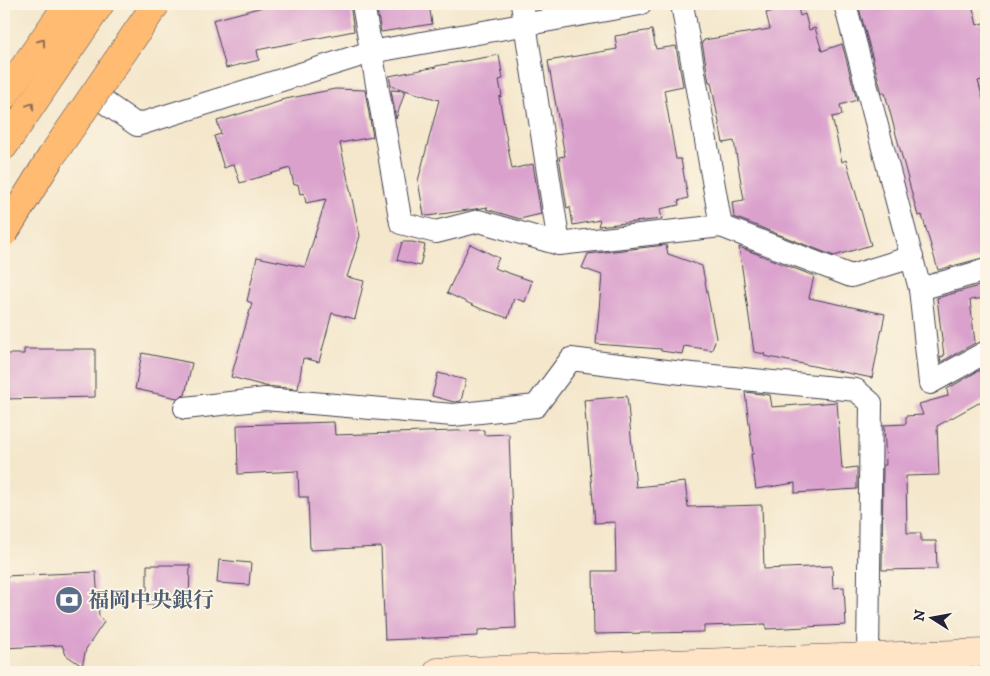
<svg xmlns="http://www.w3.org/2000/svg" width="990" height="676" font-family="'IM FELL DW Pica','Noto Serif JP',serif">
	<style>
		.building { fill: #daa1cd }
		.lines { fill: none; stroke-linecap: round; stroke-linejoin: round }
		.street-casing { stroke: #424051; stroke-width: 24 }
		.secondary-casing { stroke: #424051; stroke-width: 29 }
		.highway-casing { stroke: #424051; stroke-width: 29 }
		.street { stroke: #fff; stroke-width: 22 }
		.secondary { stroke: #ffe4c6; stroke-width: 28 }
		.highway { stroke: #febb71; stroke-width: 28 }
		.highway-bridge-casing { stroke: #424051; stroke-width: 29; stroke-linecap: butt }
		.highway-bridge { stroke: #febb71; stroke-width: 28 }
		.oneway { stroke: #906e56 }
		.labels { text-anchor: middle; stroke-width: 4; stroke-linejoin: round; paint-order: stroke }
		.service-label { font-size: 21px; font-weight: bold; fill: #4e5e75; stroke: #fcf5e5; text-anchor: start }
	</style>
	<rect width="100%" height="100%" fill="#fcf5e5"/>
	<filter id="ink" filterUnits="userSpaceOnUse"><feTurbulence type="fractalNoise" baseFrequency=".02" numOctaves="2"/><feDisplacementMap in="SourceGraphic" scale="10" xChannelSelector="R" yChannelSelector="G"/><feConvolveMatrix kernelMatrix="1 2 1 2 8 2 1 2 1" color-interpolation-filters="sRGB"/></filter>
	<filter id="wash" filterUnits="userSpaceOnUse"><feTurbulence type="fractalNoise" baseFrequency=".0096" numOctaves="4" result="noise"/><feDisplacementMap in="SourceGraphic" scale="20" xChannelSelector="R" yChannelSelector="G"/><feGaussianBlur stdDeviation="1.12" result="paint"/><feColorMatrix in="noise" values="0 0 0 0 0 0 0 0 0 0 0 0 0 0 0 0 0 1.4 0 .05"/><feComposite in="paint" operator="in"/></filter>
	<g filter="url(#wash)">
		<rect width="100%" height="100%" fill="#f4e7cc"/>
		<g id="blocks">
			<g class="building">
				<path d="M274,4h76l4,27 -97,19 2,10 -33,8 -13,-48z"/>
				<path d="M376,4h53l3,20 -51,8z"/>
				<path d="M797,4l3,12 5,-2 4,16 6,-2 7,23 20,-7 15,56 -17,5 2,10 -10,2 10,45 4,-2 25,85 -37,11 -100,-39 -2,-15 12,-2 -10,-59 -11,2 -12,-61h-2l-7,-40 2,-1v-1l66,-11 -4,-16z"/>
				<path d="M858,4h114l5,21 9,-3v57l-8,2 8,29v147l-48,13 -16,-55 -4,1 -31,-115 -2,-8h-3z"/>
				<path d="M652,30l4,19 20,-3 7,40 -19,4 12,69h5l7,39 -10,3 1,4 -19,4 2,10 -64,7 2,-6 -27,5 -3,-18 -3,1 -8,-51 6,-1 -17,-95 69,-12 -2,-13z"/>
				<path d="M499,55l4,24 -4,1 3,16 -3,1 13,72 21,-5 8,50 -21,5 -34,-10 2,-2 -60,9 -4,-1 -6,-34 21,-81 -48,-14 -2,-10 47,-9v-1z"/>
				<path d="M335,89l30,1 8,47 -33,6 20,93 -13,41 17,4 -9,38 -23,-6 -13,49 -16,-4 -5,31 -33,-3 -34,-9 21,-74 -5,-2 10,-44 48,10 21,-68 -20,4 -2,-10 -4,1 -2,-10 -4,1 -4,-17 -50,15 -6,-19 -10,4 -10,-32 7,-2 -4,-13 64,-20v-1z"/>
				<path d="M391,90l14,1 -9,28z"/>
				<path d="M402,242h10l13,3 -5,21 -23,-6z"/>
				<path d="M470,244l29,14 -5,10 38,13 -7,21 -11,-4 -6,20 -27,-9 -34,-16z"/>
				<path d="M666,245l2,9 34,12 14,72 -4,12 -28,-4 -2,8 -21,-3v-2l-65,-5 6,-69 -20,-7 6,-14z"/>
				<path d="M739,247l75,29 -5,22 76,16 -13,64 -108,-22 1,-2 -11,-2z"/>
				<path d="M986,284v14l-16,2 5,43 -34,19 -1,-5 4,-1 -7,-58z"/>
				<path d="M24,349h71v48l-91,2v-45h20z"/>
				<path d="M142,353l50,10 -7,32 -8,3 -42,-9z"/>
				<path d="M978,371h8v28l-49,27 2,49 -33,1 1,57h14v8h15l1,28 -55,1 1,-105h3l-2,-40 22,-1v-8l17,-1 -4,-11 29,-8 -1,-7z"/>
				<path d="M438,373l28,7 -5,21 -7,1 -22,-6z"/>
				<path d="M745,392l25,3 2,12 65,-5 5,67 15,-2v22l-62,4v-10l-39,6 -5,-35h2z"/>
				<path d="M627,396l9,91 49,-5 3,25 74,-2 2,64 68,-3 1,22 11,-1 2,38 -80,4v-5l-62,2v6l-110,2 -1,-63h23l-1,-49 -20,1 -11,-123z"/>
				<path d="M334,422l1,13 149,-5v5l25,-1 7,194 -38,2v6l-93,4 -4,-93 -71,3 -2,-53h-9l-1,-26 -60,3 -1,-49z"/>
				<path d="M219,560l32,3 -2,22 -32,-2z"/>
				<path d="M147,565h43l-1,40h-42z"/>
				<path d="M96,572l3,44 5,6 -18,27 -4,17 -16,-11 -4,-10 -58,3v-72z"/>
			</g>
		</g>
	</g>
	<g filter="url(#ink)">
		<use href="#blocks" fill-opacity="0" stroke="#424051" stroke-width="1"/>
		<g class="lines">
			<g class="street-casing">
				<g id="street">
					<path d="M363,4l38,219 35,9 43,-11 80,23"/>
					<path d="M522,4l37,240 162,-18"/>
					<path d="M682,4l39,222 130,50 61,-19"/>
					<path d="M845,4l75,285"/>
					<path d="M94,95l43,30 234,-73 269,-48"/>
					<path d="M986,270l-66,19 10,94 56,-31"/>
					<path d="M185,408l80,-9 188,16 83,-9 35,-47 111,14 174,17 15,13 -3,253 1,16"/>
				</g>
			</g>
			<g class="secondary-casing">
				<path id="secondary" d="M438,672l548,-19"/>
			</g>
			<g class="highway-casing">
				<g id="highway">
					<path d="M4,96l64,-92"/>
					<path d="M4,146l96,-142"/>
				</g>
			</g>
			<use href="#street" class="street"/>
			<use href="#secondary" class="secondary"/>
			<use href="#highway" class="highway"/>
			<g class="highway-bridge-casing">
				<path id="highway-bridge" d="M4,233l47,-76 105,-153"/>
			</g>
			<use href="#highway-bridge" class="highway-bridge"/>
		</g>
		<defs><path id="oneway-chevron" d="M-2-3.5L2.5 0L-2 3.5" fill="none" stroke-width="1.6" stroke-linecap="round" stroke-linejoin="round" transform="scale(1.25)"/></defs>
		<g class="oneway">
			<use href="#oneway-chevron" transform="translate(42 42) rotate(-55)"/>
			<use href="#oneway-chevron" transform="translate(31 106) rotate(-56)"/>
		</g>
	</g>
	<defs>
		<g id="bank-disc" transform="scale(1.4375)"><circle r="9.5" fill="#5c6f8a" stroke="#fcf5e5"/><path d="M-6-4H6V4H-6ZM0-2.3a2.3 2.3 0 1 0 0 4.6a2.3 2.3 0 1 0 0-4.6Z" fill="#fff"/></g>
	</defs>
	<g fill-rule="evenodd">
		<use href="#bank-disc" x="69" y="600"/>
	</g>
	<g class="labels">
		<g class="service-label">
			<text x="88" y="607">福岡中央銀行</text>
		</g>
	</g>
	<rect width="990" height="676" fill="none" stroke="#fcf5e5" stroke-width="20"/>
	<g transform="translate(932 618) rotate(281)" stroke="#fcf5e5" stroke-width="4" paint-order="stroke">
	<path d="M0-4L9 19L0 12L-9 19Z" fill="#22223b"/>
	<text y="-8" font-size="14" font-weight="bold" text-anchor="middle" fill="#22223b">N</text>
	</g>
</svg>
